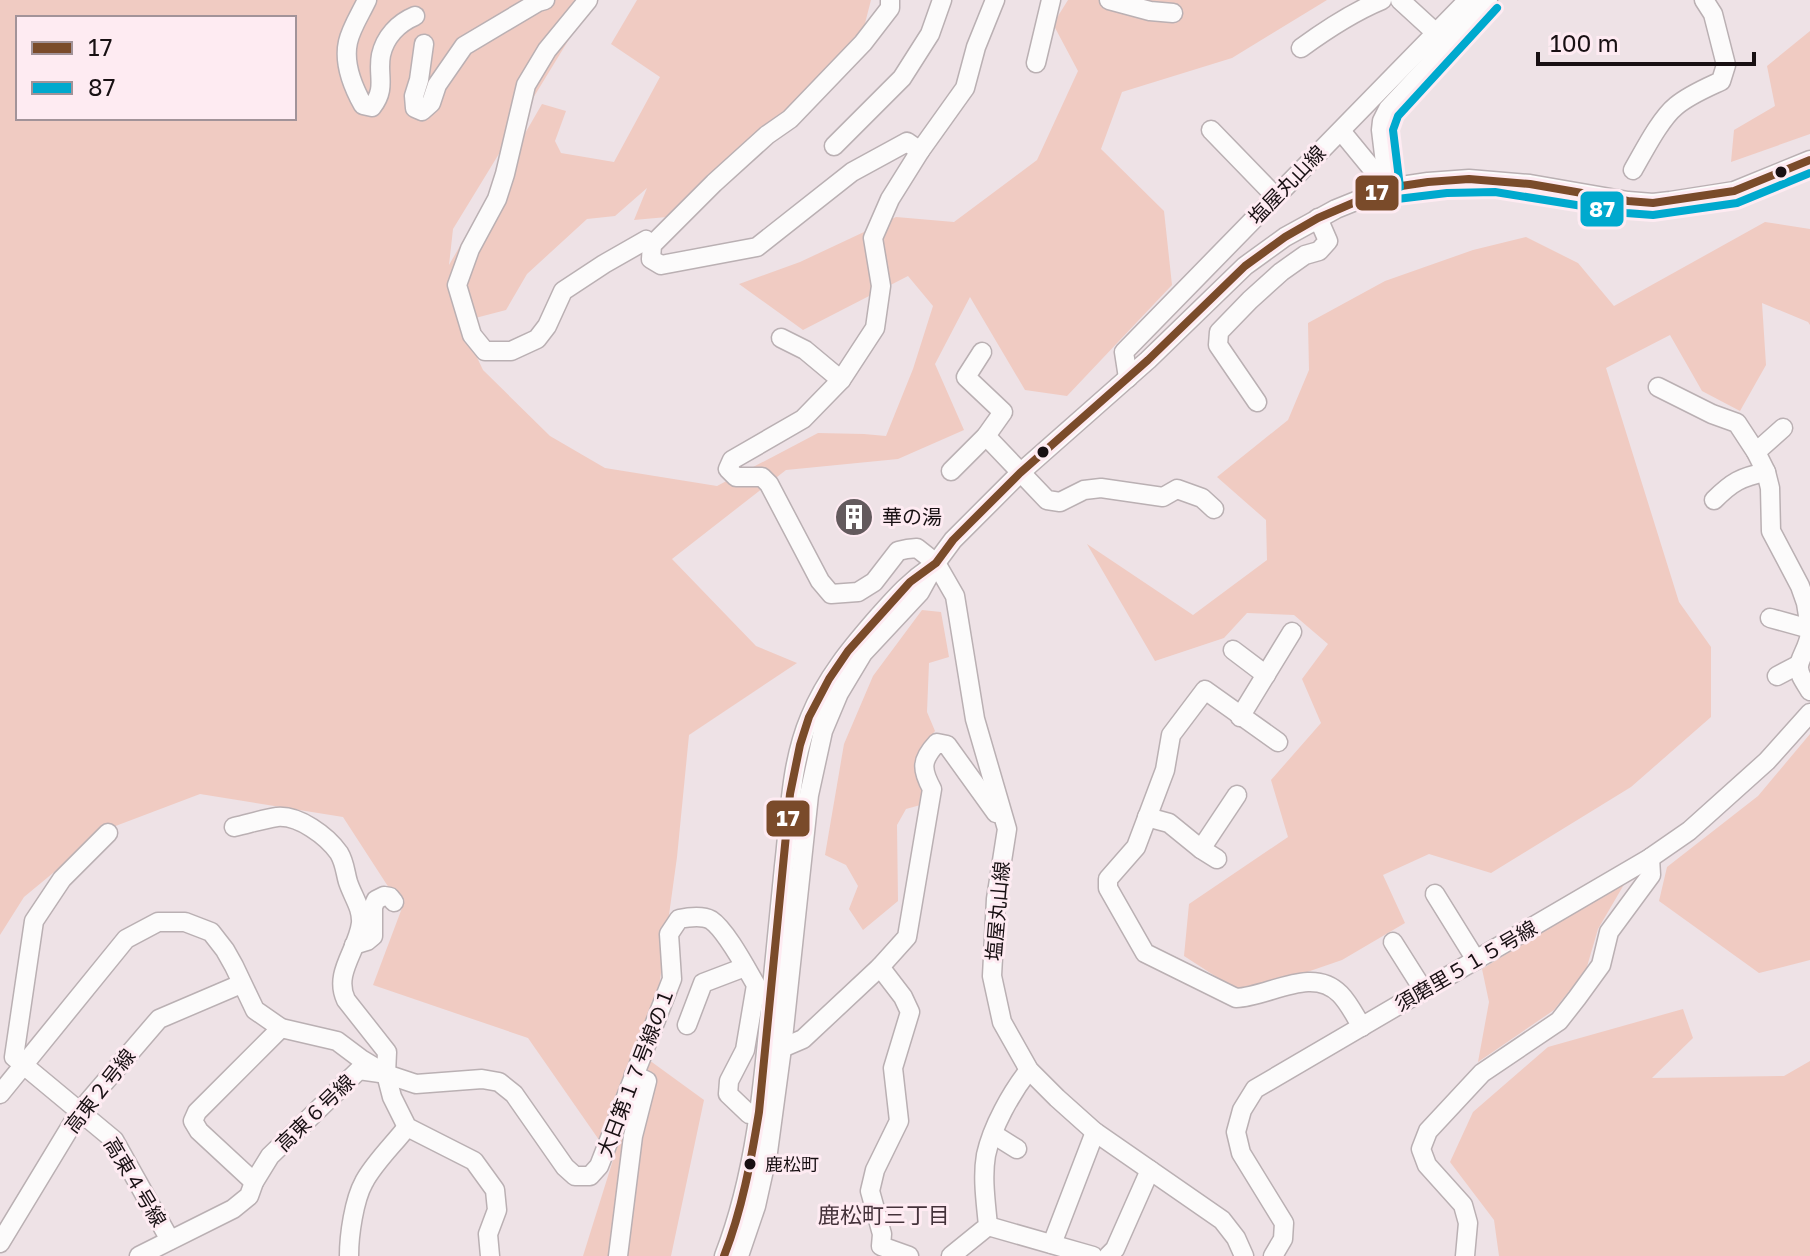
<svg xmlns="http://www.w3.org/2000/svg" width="1810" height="1256" font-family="'Golos Text','Noto Sans JP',sans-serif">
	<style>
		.green { fill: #f0cbc2; fill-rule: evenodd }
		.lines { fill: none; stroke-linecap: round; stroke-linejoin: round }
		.minor-casing { stroke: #bab0b3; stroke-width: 21 }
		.minor { stroke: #fcfbfb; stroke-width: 18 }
		.bus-1-casing { stroke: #feebf2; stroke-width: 14 }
		.bus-2-casing { stroke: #feebf2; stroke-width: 14 }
		.bus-1 { stroke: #7a4b2a; stroke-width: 8 }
		.bus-2 { stroke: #00a9ce; stroke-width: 8 }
		.bus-dot { fill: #181013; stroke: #feebf2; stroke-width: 3 }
		.labels { text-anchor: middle; stroke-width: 6; stroke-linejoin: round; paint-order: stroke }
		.bus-label { font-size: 18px; fill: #181013; stroke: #feebf2; text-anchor: start }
		.street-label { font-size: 20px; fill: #181013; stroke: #feebf2 }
		.poi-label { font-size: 20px; fill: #181013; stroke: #feebf2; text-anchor: start }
		.neighbourhood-label { font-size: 22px; fill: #44323a; stroke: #feebf2 }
		.line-badge { stroke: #feebf2; stroke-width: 3 }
		.badge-label { font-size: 22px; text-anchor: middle; font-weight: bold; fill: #fff }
	</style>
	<rect width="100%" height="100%" fill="#eee2e6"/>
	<g class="green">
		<path d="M0,0h593l-140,229 -4,36 93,-161 24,7 -11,30 6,12 53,9 46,-85 -49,-33 26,-44h234l-9,35 -73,83 -122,99 -33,3 13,-32 -32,28 -28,3 -60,55 -21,36 -46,12 23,48 67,66 55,32 112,18 101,-53 46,1 22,2 27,-67 20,-63 -25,-30 -105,54 -64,-46 61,-22 96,-45 58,5 83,-62 41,-89 -25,-47 15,-24h259l-95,58 -110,34 -21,57 63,62 8,74 -105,111 -42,-6 -55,-93 -35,67 29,66 -66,29 -112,11 -114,89 84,87 41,17 -108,72 -12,122 -28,203 55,40 -33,156h-88l30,-96 -85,-122 -155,-53 29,-77 -59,-91 -143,-23 -95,36 -81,67 -24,38zM18,18h276v100h-276z"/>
		<path d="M1810,31v103l-79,28 3,-32 41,-24 -8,-40z"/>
		<path d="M1765,222l45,7v96l-2,-3 -46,-19 4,62 -26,46 -38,-20 -32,-56 -64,33 73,234 32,45v70l-80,70 -140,86 -62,-19 -46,21 22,48 -63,37 -99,34 -59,-38 5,-52 99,-67 -17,-57 50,-57 -19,-44 26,-35 -34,-29 -47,-2 -23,25 -69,23 -68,-117 106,71 74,-55 -1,-40 -49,-43 71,-57 21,-50 -1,-47 77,-42 88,-31 53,-13 52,26 36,43z"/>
		<path d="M922,610l19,2 8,45 -20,6 -2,49 8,19 -14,18 -2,28 8,11 -3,16 -18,5 -9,16 1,76 -35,29 -14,-21 9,-23 -12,-21 -21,-10 19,-111 29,-68z"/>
		<path d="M1810,734v226l-51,13 -100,-72 8,-34 91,-71z"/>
		<path d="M1626,881l-28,48 -12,41 -32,40 -76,52 11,-60 -7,-33z"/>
		<path d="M1683,1009l10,29 -41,40 132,-2 26,-15v195h-311l-5,-36 -44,-58 23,-50 75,-65z"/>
	</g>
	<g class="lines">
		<g class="minor-casing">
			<g id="minor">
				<path d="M367,0c-6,13 -16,28 -19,42 -5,22 5,45 15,63l9,2c15,-19 5,-32 9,-52 4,-18 17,-32 34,-39"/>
				<path d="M588,0l-41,50 -21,35 -21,89 -8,25 -27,50 -13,36 15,50 13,16h26l26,-12 10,-13 16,-35 41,-27 42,-24 6,5"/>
				<path d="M890,0v8l-27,35 -73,76 -23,16 -53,48 -62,62 -1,14 10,6 96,-18 95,-75 55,-30 13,9"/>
				<path d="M995,0l-19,47 -11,41 -45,63 -30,48 -17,39 8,48 -6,42 -34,52 -38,39 -71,41 -4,9 8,8h26l7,7 51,97 11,13 27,-2 16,-10 24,-31 9,-2 10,-1 19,15 19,33 20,123 32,110 -11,70 -4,77 10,46 27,48 28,28 38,34 127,88 14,18 8,18"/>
				<path d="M1109,0l41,11 23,2"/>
				<path d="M1400,0l36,33"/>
				<path d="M424,44l-5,36 -5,16 1,12 7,3 9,-8 6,-18 27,-39 74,-44 7,-2"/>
				<path d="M1301,48c26,-19 52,-36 81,-48"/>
				<path d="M1036,63l15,-63"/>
				<path d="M1211,130l65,67"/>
				<path d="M1341,131l46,56"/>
				<path d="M834,146l68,-68 28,-44 12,-34"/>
				<path d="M1633,170c11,-19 27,-51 43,-64 13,-11 30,-18 45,-25l5,-16 -13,-51 -9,-14"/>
				<path d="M1388,188l-7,-58 1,-9 6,-12 83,-89 17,-20"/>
				<path d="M781,338l24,12 36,30"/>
				<path d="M1128,378l-4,-26 344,-352"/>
				<path d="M1658,387l54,27 25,9 19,29 10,20 4,16 1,43 29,55 6,17 4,25"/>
				<path d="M1257,402l-39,-57 1,-13 31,-32 31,-28 24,-17 14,-4 9,-10 -10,-23"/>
				<path d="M986,436l61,64 13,2 24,-12 17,-2 62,9 14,-8 25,9 12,11"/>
				<path d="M1756,452l27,-24"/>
				<path d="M951,471l35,-35 17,-24 -37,-35 16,-25"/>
				<path d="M1714,500c18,-18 27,-23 52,-28"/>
				<path d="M1770,618l40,11"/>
				<path d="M1810,633c-1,13 -10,24 -11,33 -1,8 7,18 11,25"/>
				<path d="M1233,650l33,25"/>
				<path d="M1777,676l21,-11"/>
				<path d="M1240,717l52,-85"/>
				<path d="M1278,742l-73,-52 -34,45 -6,35 -29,77 -28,32v9l37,65 91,45c33,-1 76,-33 104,-4 9,9 15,22 22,33"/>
				<path d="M1147,817l22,6 32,26 16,10"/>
				<path d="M234,827c14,-3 29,-8 43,-10 22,-2 50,19 62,36 6,10 6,19 9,29 5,15 14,26 13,41 -3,27 -28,50 -15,77l41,52 -1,22 6,23 15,30 67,34 21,29 2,20 -9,24 2,22"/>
				<path d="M108,833l-46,46 -28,42 -20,136 100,83 56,100"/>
				<path d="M1201,849l36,-54"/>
				<path d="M1435,894l41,66"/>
				<path d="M1393,942l31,49"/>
				<path d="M354,945l13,-4 6,-5v-29l3,-7 8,-4 6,1 4,5"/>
				<path d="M880,967l23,30 7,15 -17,56 6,53 -24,49 -5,21 12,43 -1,12 28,10"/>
				<path d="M687,1025l16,-42 42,-16"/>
				<path d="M782,1048l21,-9 77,-72 27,-30 25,-148c-11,-20 -11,-29 5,-46l10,2 49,68"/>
				<path d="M0,1094l126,-155 32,-17h27l26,10 14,18 9,16 21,44 26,18 56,13 24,18 25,15 30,10 66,-5 17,3 15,12 51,73 10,9h15l9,-10 73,-187 -3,-45 10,-15c10,-2 23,-4 32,1 15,10 35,48 45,65l-11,65 -16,31 -1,13 21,20 10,-2"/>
				<path d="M993,1134l24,15"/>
				<path d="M254,1182l-55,-51 -6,-10 4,-9 84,-84"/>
				<path d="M988,1226l105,30"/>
				<path d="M0,1243l80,-132 79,-92 82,-35"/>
				<path d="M1052,1244l43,-112"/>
				<path d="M139,1256l94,-47 16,-13 5,-14 16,-26 89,-86 21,3"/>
				<path d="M349,1256c0,-21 5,-56 15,-74 10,-19 30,-38 43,-55"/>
				<path d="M618,1256l15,-120 14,-55 -13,-6"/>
				<path d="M724,1256c33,-85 40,-178 48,-269 4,-40 8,-81 12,-121 6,-50 6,-102 26,-149 16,-39 41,-69 68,-100 18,-20 31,-35 53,-50"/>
				<path d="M739,1256l17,-50 12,-54 14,-104 27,-253 14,-64 16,-38 24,-40 57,-61 16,-29 17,-23 67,-67 128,-113 97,-94 40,-29 51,-28 52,-21 40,-6 41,-3 61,5 98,17 25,2 17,-2 64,-10 76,-31"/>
				<path d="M951,1256l37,-30c-2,-23 -6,-48 -2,-71 6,-28 25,-62 43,-85"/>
				<path d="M1108,1256l7,-7 35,-79"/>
				<path d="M1273,1256l10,-17 1,-16 -43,-70 -5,-21 6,-22 13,-21 395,-231 39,-27 78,-70 43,-48"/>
				<path d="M1465,1256l3,-33 -5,-18 -36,-40 -6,-16 7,-18 54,-58 77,-52 18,-23 24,-33 8,-33 42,-57 -1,-17"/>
			</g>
		</g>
		<use href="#minor" class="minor"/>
		<g class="bus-1-casing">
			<path id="bus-1" d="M724,1256c18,-46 27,-95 35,-144l31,-318 10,-49 9,-28 20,-38 19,-28 62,-69 26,-19 17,-23 67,-67 128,-113 97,-94 40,-29 33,-19 70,-30 40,-6 41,-3 61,5 98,17 25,2 81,-12 76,-31"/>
		</g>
		<g class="bus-2-casing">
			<g id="bus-2">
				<path d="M1400,187l-7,-57 5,-14 99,-108"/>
				<path d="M1389,200l58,-7 48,-1 131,21 27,2 84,-12 73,-30"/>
			</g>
		</g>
		<use href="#bus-1" class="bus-1"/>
		<use href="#bus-2" class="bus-2"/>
	</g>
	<defs>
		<g id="building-disc" transform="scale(2)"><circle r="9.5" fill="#635a5d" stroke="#feebf2"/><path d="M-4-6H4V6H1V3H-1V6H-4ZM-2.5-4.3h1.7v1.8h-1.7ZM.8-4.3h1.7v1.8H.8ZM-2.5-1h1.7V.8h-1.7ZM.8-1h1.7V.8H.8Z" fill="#fff"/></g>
	</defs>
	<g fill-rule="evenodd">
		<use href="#building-disc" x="854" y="517"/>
	</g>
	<g class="bus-dot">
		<circle cx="1781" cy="172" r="7"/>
		<circle cx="1043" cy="452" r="7"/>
		<circle cx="750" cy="1164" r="7"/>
	</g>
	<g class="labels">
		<g class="bus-label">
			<text x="765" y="1171">鹿松町</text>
		</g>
		<g class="street-label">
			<text transform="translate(1287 185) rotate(-46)" y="7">塩屋丸山線</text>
			<text transform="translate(998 911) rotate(-85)" y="7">塩屋丸山線</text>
			<text transform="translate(1466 966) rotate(-30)" y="7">須磨里５１５号線</text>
			<text transform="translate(636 1072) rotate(-69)" y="7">大日第１７号線の１</text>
			<text transform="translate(100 1091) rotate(-52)" y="7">高東２号線</text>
			<text transform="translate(315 1113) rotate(-44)" y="7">高東６号線</text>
			<text transform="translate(135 1182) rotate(59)" y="7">高東４号線</text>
		</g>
		<g class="poi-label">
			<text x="882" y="524">華の湯</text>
		</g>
		<g class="neighbourhood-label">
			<text x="884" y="1223">鹿松町三丁目</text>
		</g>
	</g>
	<g class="line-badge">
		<rect x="1354" y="174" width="46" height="38" rx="8" fill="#7a4b2a"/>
		<rect x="1579" y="190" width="46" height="38" rx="8" fill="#00a9ce"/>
		<rect x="765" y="799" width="46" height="39" rx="8" fill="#7a4b2a"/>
	</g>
	<g class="badge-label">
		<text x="1377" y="200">17</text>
		<text x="1602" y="217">87</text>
		<text x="788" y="826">17</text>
	</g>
	<rect x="16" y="16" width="280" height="104" fill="#feebf2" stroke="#a29399" stroke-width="2"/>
	<rect x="32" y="42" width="40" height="12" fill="#7a4b2a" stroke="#a29399" stroke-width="2"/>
	<text x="88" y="56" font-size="24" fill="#181013">17</text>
	<rect x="32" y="82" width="40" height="12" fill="#00a9ce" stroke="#a29399" stroke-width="2"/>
	<text x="88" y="96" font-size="24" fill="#181013">87</text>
	<path d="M1538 52v12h216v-12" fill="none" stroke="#181013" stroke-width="4"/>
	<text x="1550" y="52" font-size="24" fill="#181013" stroke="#feebf2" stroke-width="6" paint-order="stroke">100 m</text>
</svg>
